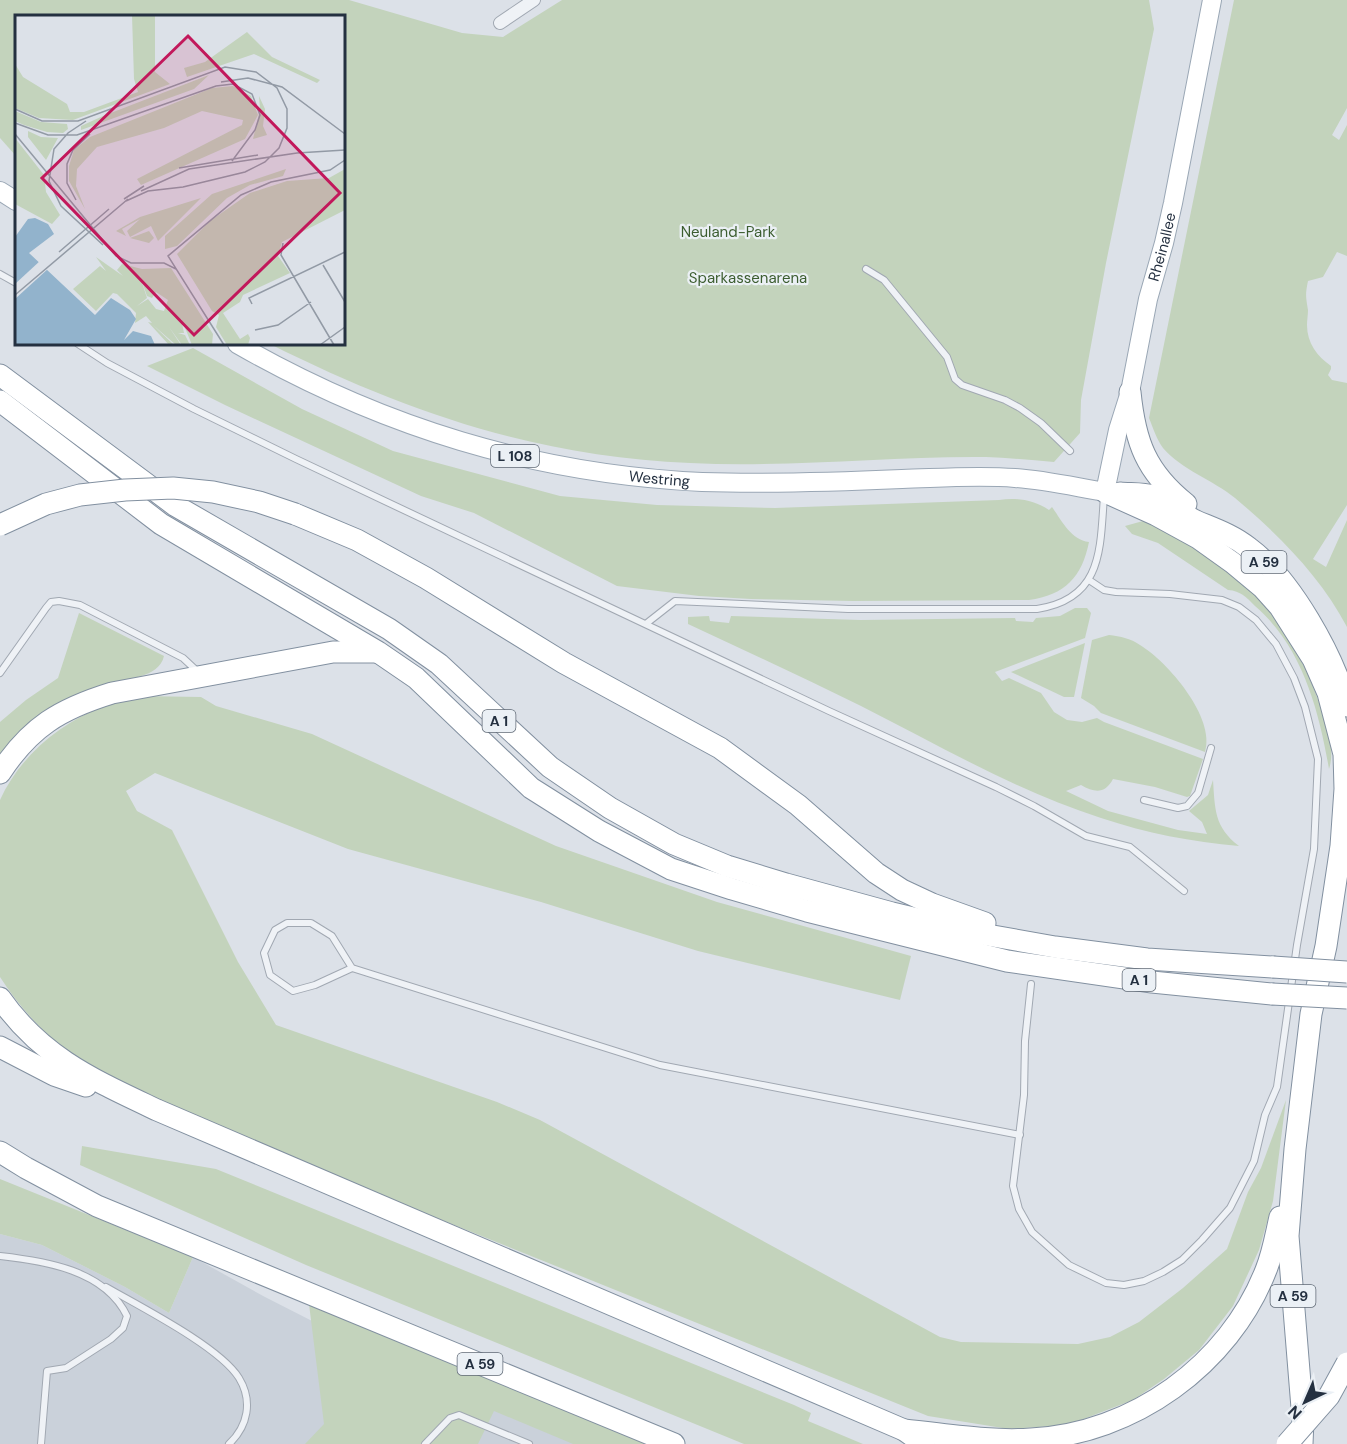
<svg xmlns="http://www.w3.org/2000/svg" width="1347" height="1444" font-family="'DM Sans',sans-serif">
	<style>
		.built { fill: #cad1da }
		.green { fill: #c3d3bc }
		.lines { fill: none; stroke-linecap: round; stroke-linejoin: round }
		.service-casing { stroke: #a1a8b2; stroke-width: 8 }
		.minor-casing { stroke: #a1a8b2; stroke-width: 14 }
		.primary-casing { stroke: #9aa7b5; stroke-width: 20 }
		.motorway-casing { stroke: #8290a0; stroke-width: 23 }
		.service { stroke: #eff2f6; stroke-width: 6 }
		.minor { stroke: #eff2f6; stroke-width: 12 }
		.primary { stroke: #fff; stroke-width: 18 }
		.motorway { stroke: #fff; stroke-width: 21 }
		.motorway-bridge-casing { stroke: #8290a0; stroke-width: 23; stroke-linecap: butt }
		.motorway-bridge { stroke: #fff; stroke-width: 21 }
		.labels { text-anchor: middle; stroke-width: 4.5; stroke-linejoin: round; paint-order: stroke }
		.shield { fill: #ebf0f5; stroke: #606a76; stroke-width: 1.5 }
		.shield-label { font-size: 14px; font-weight: bold; fill: #243040 }
		.park-label { font-size: 15px; fill: #3c5d30; stroke: #ebf0f5 }
		.street-label { font-size: 15px; fill: #243040; stroke: #ebf0f5 }
		.inset-road { fill: none; stroke: #929aa5; stroke-width: 1.5 }
		.view { fill: #c2185b; fill-opacity: 0.15; stroke: #c2185b; stroke-width: 3 }
		.inset-edge { fill: none; stroke: #243040; stroke-width: 3 }
	</style>
	<rect width="100%" height="100%" fill="#dce1e8"/>
	<path class="built" d="M0,1234l42,11 83,42 44,26 24,-56 72,40 108,55 240,92h-613z"/>
	<g class="green">
		<path d="M0,0h349l113,33 41,4 59,-37h587l5,29 -48,234 -25,137 -1,33 -26,29c-23,-2 -46,-4 -68,-5 -99,-1 -197,11 -296,6 -153,-6 -284,-51 -420,-119h74v-328h-328v140l-16,-18z"/>
		<path d="M1234,0h113v108l-15,27 7,5 8,-15v131l-10,-4 -14,25 -15,4c-3,14 -2,16 0,29 0,5 -1,10 -1,15 0,18 10,31 24,41v3l-3,6 4,5 15,3v122l-34,54 13,8 21,-47v107c-26,-50 -69,-93 -112,-129 -22,-18 -53,-28 -72,-50 -6,-8 -10,-20 -14,-30z"/>
		<path d="M193,348l109,61 91,42 167,45 97,9 118,3 224,-8c18,-3 35,0 50,10l3,-3c10,14 19,33 37,35 -7,35 -24,53 -60,58l-176,1 -102,-2 -52,-3 -82,-10 -143,-73 -53,-17 -196,-91 -78,-39z"/>
		<path d="M1143,521c21,5 38,18 56,30 14,10 29,18 42,29 39,34 65,83 81,131 6,18 13,40 7,58 -10,-59 -27,-123 -74,-163 -9,-9 -14,-15 -27,-16l-70,-47 -26,-9 -7,-8z"/>
		<path d="M1075,608h12l4,5 -6,25 -90,34 7,9 7,-3 32,15 13,19 13,8 15,2 15,-4 7,4 99,37 -13,37 -3,1 -32,-10 -42,-8c-8,15 -18,14 -32,6l-15,6 42,20 70,19 29,4 -5,-12 -13,-11 19,-16 5,-15c2,29 1,47 26,66 -47,-4 -93,-13 -138,-28 -84,-27 -161,-72 -240,-112 -57,-28 -115,-55 -173,-82v-7l21,-1 1,5 19,2 2,-7 130,4 154,-2 1,3 17,1 3,-4 24,-2z"/>
		<path d="M79,613l85,43c-5,23 -40,22 -59,28 -38,13 -73,48 -105,74v-36l26,-22 32,-22z"/>
		<path d="M1109,635c11,1 23,4 31,10 28,17 76,73 65,107l-104,-39 -7,-7 -13,-8 11,-58z"/>
		<path d="M1085,643l-11,54h-10l-53,-25z"/>
		<path d="M140,696l61,1 15,9 96,28 244,112 161,56 194,54 -11,44 -202,-49 -157,-49 -193,-53 -193,-76 -29,18 11,20 35,19 66,132 38,63 221,77 43,18 400,217 21,5 117,2 32,-7 29,-15 44,-34 44,-39 21,-57 13,-24 25,-68 -13,101 -14,49 -26,56 -34,44 -35,29 -31,21 -65,25 -59,4 -81,-13 -697,-281c-35,-15 -72,-27 -106,-45 -51,-26 -94,-65 -125,-113v-177c20,-44 60,-77 104,-94 11,-5 24,-7 36,-10z"/>
		<path d="M82,1146l134,23 578,236 17,8 -3,8 55,23h-119l-438,-179 -226,-100z"/>
		<path d="M0,1179l193,78 -24,56 -44,-26 -83,-42 -42,-11z"/>
		<path d="M309,1304l339,140h-75l-79,-33 -16,33h-173l19,-20z"/>
	</g>
	<g class="lines">
		<g class="service-casing">
			<g id="service">
				<path d="M866,269l18,11 63,77 8,22 7,6 43,15 15,8 21,15 29,28"/>
				<path d="M0,274l16,9"/>
				<path d="M78,344l29,19 87,46 102,50 533,252 167,76 38,19 52,30 44,11 54,44"/>
				<path d="M647,623l28,-22 173,8h189c66,-10 63,-60 67,-113"/>
				<path d="M0,673l46,-65 5,-6 8,-1 21,4 103,53 15,14"/>
				<path d="M1144,800l34,8 9,-2 11,-13 13,-45"/>
				<path d="M352,968l-20,-32 -21,-13h-24l-12,7 -11,23 6,22 23,16 22,-6 37,-17 308,97 360,70"/>
				<path d="M1031,984l-6,57 -1,54 -11,91 6,23 13,23 37,33 37,18 18,2 20,-4 19,-9 19,-12 20,-20 28,-32 24,-47 11,-46 12,-28 20,-142 17,-96 4,-90 -13,-52 -11,-29 -18,-34 -20,-24 -17,-13 -17,-7 -52,-6 -54,-2 -12,-2 -15,-10"/>
				<path d="M0,1256c45,5 105,14 127,60l-4,12 -12,11 -45,29 -19,3 -6,73"/>
				<path d="M106,1287c33,19 114,60 133,91 14,23 9,48 -10,66"/>
				<path d="M425,1444l25,-26 9,-3 70,29"/>
			</g>
		</g>
		<g class="minor-casing">
			<path id="minor" d="M500,23l34,-23"/>
		</g>
		<g class="primary-casing">
			<g id="primary">
				<path d="M0,191l16,10"/>
				<path id="s1" d="M237,344c145,83 297,130 465,138 66,2 133,0 200,-3 37,-1 75,-4 113,-1 30,2 60,9 90,14l13,-62 12,-38 18,-93 16,-56 9,-40 39,-203"/>
			</g>
		</g>
		<g class="motorway-casing">
			<g id="motorway">
				<path d="M0,375l176,131 213,123 50,35 111,103 60,41 64,36 53,22 59,18 106,29 84,20 79,14 92,12 126,8"/>
				<path d="M1130,392c5,50 16,80 56,112"/>
				<path d="M0,401l161,123 217,128 38,26 115,110 68,43 72,38 61,20 75,22 200,50 145,21 120,12"/>
				<path d="M1105,492l51,23 42,23 35,25 30,25 17,19 33,52 15,34 16,61 1,35 -4,57 -15,100 -15,68 -16,135 -7,87 15,184 -1,24"/>
				<path d="M1120,493c10,1 23,0 32,3 16,6 29,18 44,25 19,8 37,14 53,27 42,31 85,108 98,158"/>
				<path d="M295,514l62,26 69,38 138,85 156,85 78,57 78,68 26,17 30,14 53,19"/>
				<path d="M0,773c30,-46 60,-64 112,-80l221,-41h44"/>
				<path d="M0,998c42,60 94,82 157,112l747,320 20,14"/>
				<path d="M0,1047l54,28 32,11"/>
				<path d="M0,1152l26,16 71,38 577,238"/>
				<path d="M904,1430c42,4 85,12 127,9 102,-5 198,-74 235,-169 7,-17 10,-36 14,-53"/>
			</g>
		</g>
		<use href="#service" class="service"/>
		<use href="#minor" class="minor"/>
		<use href="#primary" class="primary"/>
		<use href="#motorway" class="motorway"/>
		<g class="motorway-bridge-casing">
			<g id="motorway-bridge">
				<path d="M0,525l46,-21 34,-9 45,-5 48,-2 40,4 46,10 36,12"/>
				<path d="M1273,967l74,5"/>
				<path d="M1272,994l75,4"/>
				<path d="M1287,1444l42,-48 18,-33"/>
			</g>
		</g>
		<use href="#motorway-bridge" class="motorway-bridge"/>
	</g>
	<g class="labels">
		<g class="shield">
			<rect x="491" y="445" width="48" height="22" rx="4.5"/>
			<rect x="1241.5" y="551" width="45" height="22" rx="4.5"/>
			<rect x="482.5" y="710" width="33" height="22" rx="4.5"/>
			<rect x="1122.5" y="969" width="33" height="22" rx="4.5"/>
			<rect x="1270.5" y="1285" width="45" height="22" rx="4.5"/>
			<rect x="457.5" y="1353" width="45" height="22" rx="4.5"/>
		</g>
		<g class="shield-label">
			<text x="515" y="461">L 108</text>
			<text x="1264" y="567">A 59</text>
			<text x="499" y="726">A 1</text>
			<text x="1139" y="985">A 1</text>
			<text x="1293" y="1301">A 59</text>
			<text x="480" y="1369">A 59</text>
		</g>
		<g class="park-label">
			<text x="728" y="237">Neuland-Park</text>
			<text x="748" y="283">Sparkassenarena</text>
		</g>
		<g class="street-label">
			<text dy="5" stroke="none"><textPath href="#s1" startOffset="1146">Rheinallee</textPath></text>
			<text dy="5" stroke="none"><textPath href="#s1" startOffset="447">Westring</textPath></text>
		</g>
	</g>
	<g transform="translate(15 15)">
		<rect width="330" height="330" fill="#dce1e8"/>
		<path d="M117,0h23v57l15,12 -97,36 -34,-2 -24,-10v-44l8,13 44,27 3,8h14l54,-20 -4,-13zM232,17l25,25 48,23 -3,3 -63,-29 -67,23 -3,-9 21,-6zM194,60l-15,14 -113,41v-4l22,-10zM218,71l18,10 7,19 -13,24 -104,46 -4,-6 105,-54 1,-5 -41,-9 -38,17 -67,19 -20,22 -1,17 9,23 -16,-28v-15l5,-16 16,-13 122,-49zM244,81l6,13 -2,17 4,9 -14,4 7,-30zM0,96l26,11 26,2 1,5 -5,4 -16,-1 -23,-7 -9,-4zM13,116l13,6 17,1 -12,22 -18,-23zM0,123l29,37 2,17 14,23 -8,9 -37,-20zM271,154l-3,7 -33,9 -23,13 -50,48 -12,3v-13l47,-42zM330,154v41l-63,32 -4,14 12,17 -47,22 -3,7 -17,11 17,26 8,-5 2,4 -2,7h-21l-11,-18 3,-12 -7,-4 -35,-57 33,-33 40,-28 37,-12 42,-3zM186,183l-43,43 -7,-15 -21,11 -3,-6 13,-12 -18,10 4,7 -10,-5 24,-14zM134,216l5,7 -5,5 -19,-5zM81,242l27,19 -6,-6 5,-6 20,5 29,-1 42,66 -1,11h-20l-11,-27 3,15h-6l7,2 5,10h-8l-13,-18 12,18h-5l-23,-20 21,20h-5l-21,-23 4,1 -6,-7 -11,7 1,-10 -19,-19 -4,-1 -17,18 -23,-22 27,-23 6,5zM123,255l9,26 5,2 4,-6 12,8 -4,11 -8,-2 -8,-10 -11,7 10,-8z" fill="#c3d3bc" fill-rule="evenodd"/>
		<path d="M20,203l13,6 6,10 -25,19 66,62 16,-17 19,12 6,9 -12,21 9,-9 18,5 4,9h-140v-108l13,-18z" fill="#92b3cc"/>
		<path d="M26,245l8,8 -34,31v-15z" fill="#dce1e8"/>
		<path class="inset-road" d="M206,67l27,-4 34,9 63,47M0,94l27,12h36l147,-54 31,5 21,16 10,21v19l-8,20 -14,14 -20,10 -62,15 -35,4 -22,10M71,106l-18,12 -14,16 -5,32 12,25 42,39M0,108l33,12h29l139,-49 17,-2 19,10 8,21 -5,15 -23,31M0,119l101,122 15,7h33l12,6M164,153l79,-13M126,176l48,-22 108,-16 48,-3M109,184l20,-13M61,185l-9,-17v-19l6,-14 17,-16M268,228l-2,12 53,90M44,237l50,-43M308,250l22,37M0,280l113,-96M237,289l-3,-6 96,-46M240,315l23,-5 33,-23M209,330l-56,-89 73,-61 30,-13 59,-12 15,-10M305,330l25,-18"/>
		<path class="view" d="M173,21l152,157 -146,142 -152,-157z"/>
		<rect width="330" height="330" class="inset-edge"/>
	</g>
	<g transform="translate(1305 1402) rotate(224)" stroke="#ebf0f5" stroke-width="4.5" paint-order="stroke">
	<path d="M0-4.5L10 22L0 15L-10 22Z" fill="#243040"/>
	<text y="-9" font-size="16" font-weight="bold" text-anchor="middle" fill="#243040">N</text>
	</g>
</svg>
